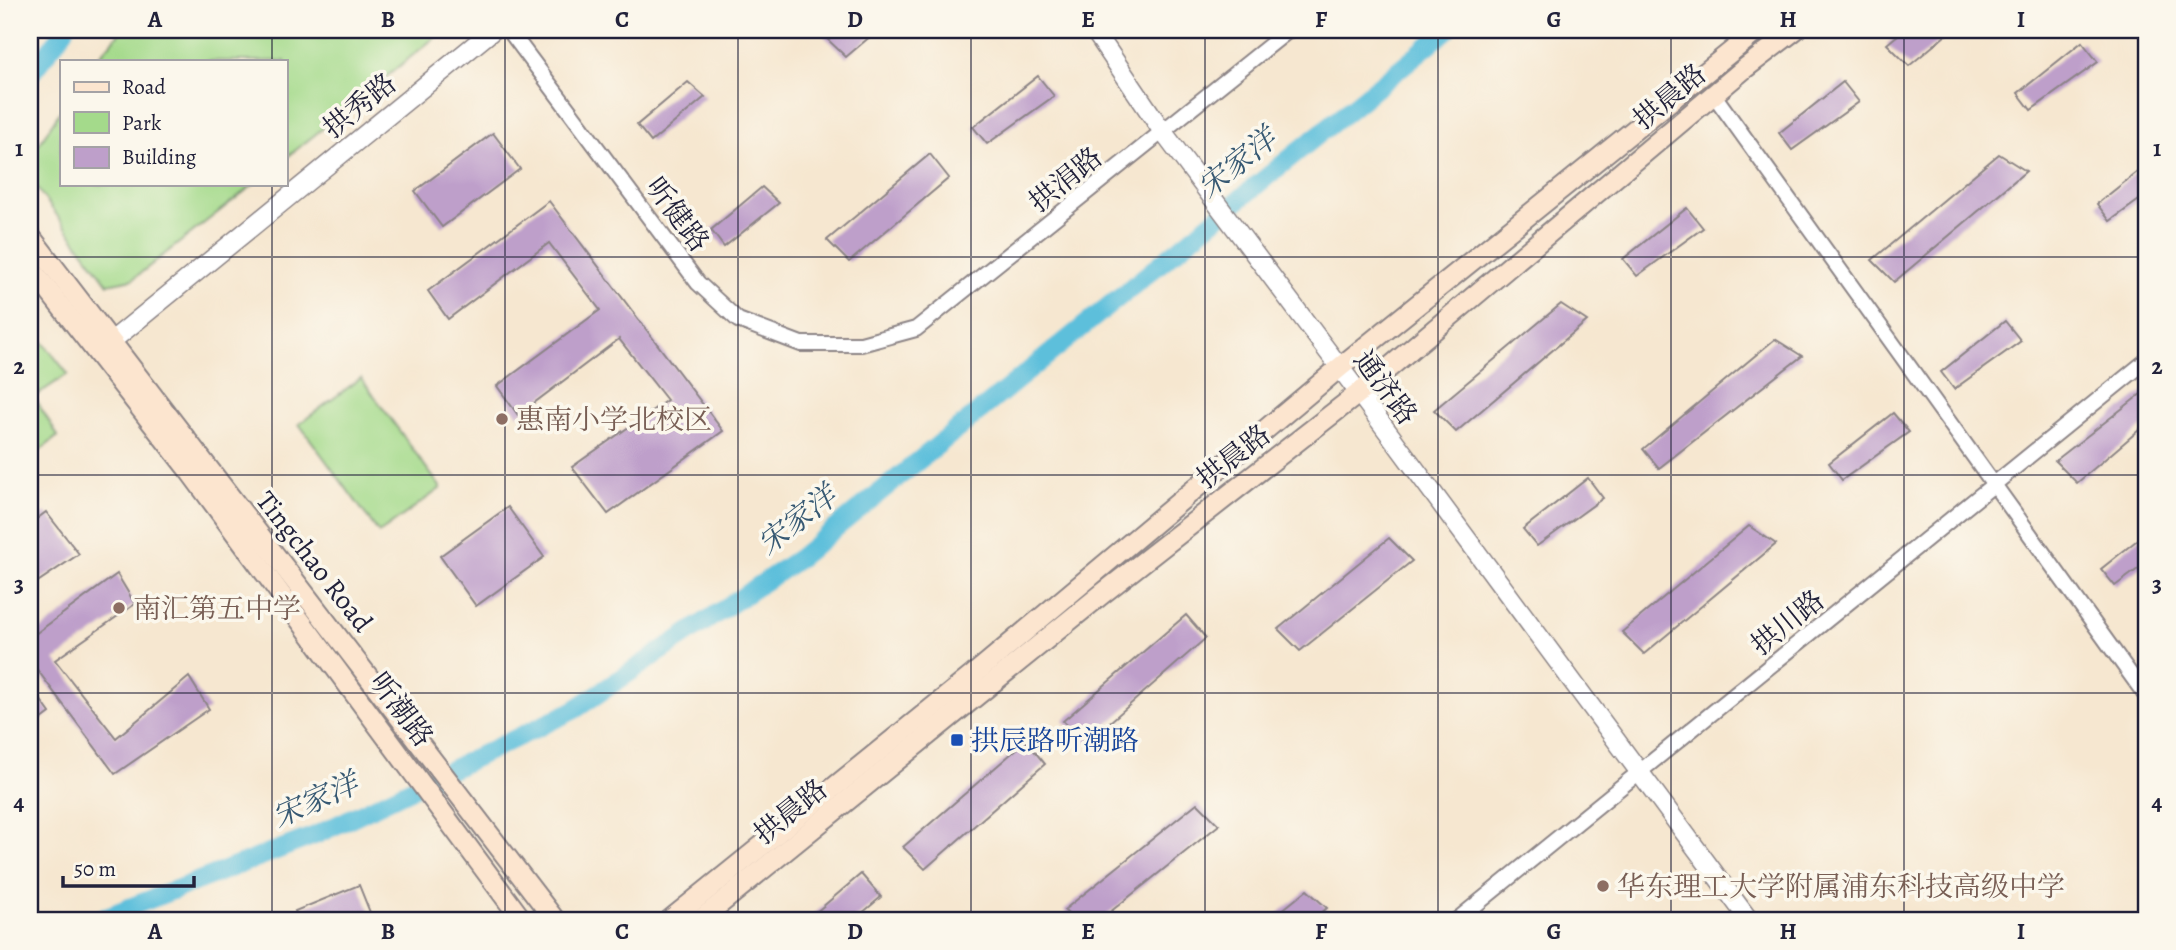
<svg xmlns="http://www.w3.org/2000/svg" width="2176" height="950" font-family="Alegreya,'Noto Serif SC',serif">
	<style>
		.green { fill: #a4da8b; stroke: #637e63; stroke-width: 2 }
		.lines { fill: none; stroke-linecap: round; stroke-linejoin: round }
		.canal { stroke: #5dbfdb; stroke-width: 19 }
		.building { fill: #be9fca }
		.minor-casing { stroke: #8c8486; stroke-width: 18 }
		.tertiary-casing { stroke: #8c8486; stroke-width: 21 }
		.secondary-casing { stroke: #8c8486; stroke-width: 23 }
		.minor { stroke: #fff; stroke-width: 14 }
		.tertiary { stroke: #fff; stroke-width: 18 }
		.secondary { stroke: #fce5cf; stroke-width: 19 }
		.grid { fill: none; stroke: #22223b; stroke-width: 2; stroke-opacity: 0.55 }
		.education-dot { fill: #8d6e63; stroke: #fbf7ec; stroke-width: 2.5 }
		.transit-dot { fill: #1a4fb4; stroke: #fbf7ec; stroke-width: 2.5 }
		.labels { text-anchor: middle; stroke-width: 7; stroke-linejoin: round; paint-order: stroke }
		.street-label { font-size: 28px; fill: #22223b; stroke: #fbf7ec }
		.education-label { font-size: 28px; fill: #785e54; stroke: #fbf7ec; text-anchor: start }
		.transit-label { font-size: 28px; fill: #164399; stroke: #fbf7ec; text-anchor: start }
		.water-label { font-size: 30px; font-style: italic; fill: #375973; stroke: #fbf7ec }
		.neatline { fill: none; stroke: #22223b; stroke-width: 2.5 }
		.grid-label { font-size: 23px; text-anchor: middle; font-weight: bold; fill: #22223b }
	</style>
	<rect width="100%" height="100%" fill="#fbf7ec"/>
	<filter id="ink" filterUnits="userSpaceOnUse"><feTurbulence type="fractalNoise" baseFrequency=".0143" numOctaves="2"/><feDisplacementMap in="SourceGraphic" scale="14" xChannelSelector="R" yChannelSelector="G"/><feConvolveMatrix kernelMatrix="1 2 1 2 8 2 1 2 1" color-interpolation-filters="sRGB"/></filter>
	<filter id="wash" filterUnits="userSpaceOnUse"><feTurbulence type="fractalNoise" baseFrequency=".00686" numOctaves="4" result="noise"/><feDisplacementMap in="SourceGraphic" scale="28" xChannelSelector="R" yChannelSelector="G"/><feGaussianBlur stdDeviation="1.57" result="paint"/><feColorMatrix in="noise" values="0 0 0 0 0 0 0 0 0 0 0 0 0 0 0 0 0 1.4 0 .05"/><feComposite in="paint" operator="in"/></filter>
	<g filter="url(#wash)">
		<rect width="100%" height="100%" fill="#f6e7d0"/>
		<g class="green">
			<path d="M122,30h322l-159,129v-98h-190z"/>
			<path d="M61,110v74h193l-121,95 -25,5 -78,-105v-21z"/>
			<path d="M30,326l38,48 -34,23 24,39 -28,23z"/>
			<path d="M361,378l80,110 -62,45 -80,-109z"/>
		</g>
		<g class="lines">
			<g class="canal">
				<path d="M30,75l35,-45"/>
				<path d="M97,920l219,-85 258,-125 224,-151 649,-529"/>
			</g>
		</g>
		<g id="blocks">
			<g class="building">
				<path d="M829,30h49l-32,27 -23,-22z"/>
				<path d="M1904,30h48l-43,36 -22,-22z"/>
				<path d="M2082,42l16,20 -67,48 -13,-17z"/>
				<path d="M1038,76l16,20 -67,48 -14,-17z"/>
				<path d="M688,82l17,15 -54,45 -14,-17z"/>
				<path d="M1843,82l16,20 -67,48 -13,-17z"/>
				<path d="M493,133l27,36 -78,58 -27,-36z"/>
				<path d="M930,154l19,24 -100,84 -22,-22z"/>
				<path d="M1999,154l27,17 -132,111 -22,-22z"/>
				<path d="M2146,165v30l-36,26 -13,-17z"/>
				<path d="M762,187l17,16 -55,44 -13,-17z"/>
				<path d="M549,201l174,230 -115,83 -36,-47 95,-67 -48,-61 -101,76 -21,-29 103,-76 -51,-67 -101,76 -20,-28z"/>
				<path d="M1687,208l16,20 -66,48 -14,-17z"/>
				<path d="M1561,304l26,17 -131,111 -22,-22z"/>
				<path d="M2005,321l16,20 -67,48 -13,-17z"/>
				<path d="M1775,339l27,17 -143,112 -16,-19z"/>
				<path d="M2146,390v34l-69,59 -22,-22z"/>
				<path d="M1893,413l16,19 -67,48 -13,-17z"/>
				<path d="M1588,478l15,20 -66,48 -14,-17z"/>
				<path d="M508,507l36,50 -68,49 -36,-50z"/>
				<path d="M46,512l33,42 -49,33v-63z"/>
				<path d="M1749,526l27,18 -132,110 -22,-22z"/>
				<path d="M2146,533v30l-31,23 -14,-17z"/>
				<path d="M1389,538l23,23 -112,90 -22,-22z"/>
				<path d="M117,574l18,30 -80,56 61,78 73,-61 20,32 -94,65 -85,-114v-33l5,7z"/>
				<path d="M1186,615l20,23 -120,105 -23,-22z"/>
				<path d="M30,685l20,28 -20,15z"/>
				<path d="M1026,741l19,23 -120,105 -22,-22z"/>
				<path d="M1197,803l22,22 -119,95h-26l-10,-10z"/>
				<path d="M861,874l20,23 -27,23h-47z"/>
				<path d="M359,885l12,30 -11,5h-61l-4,-9z"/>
				<path d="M1307,890l20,18 -14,12h-43z"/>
			</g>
		</g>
	</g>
	<g filter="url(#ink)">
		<use href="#blocks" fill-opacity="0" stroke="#8c8486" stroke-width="2"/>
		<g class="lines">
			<g class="minor-casing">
				<g id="minor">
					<path d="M509,30l189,253 40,37 63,24h60l55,-15 373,-299"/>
					<path d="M1714,95l432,601"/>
					<path d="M1457,920l689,-559"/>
				</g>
			</g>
			<g class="tertiary-casing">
				<g id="tertiary">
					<path d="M1094,30l69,102 196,261 390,527"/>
					<path d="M102,349l391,-319"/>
				</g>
			</g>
			<g class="secondary-casing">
				<g id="secondary">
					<path d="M30,236l525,684"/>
					<path d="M30,267l161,206 331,447"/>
					<path d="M670,920l303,-245 366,-307 419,-338"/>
					<path d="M700,920l402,-326 257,-201 385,-324 51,-39"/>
				</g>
			</g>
			<use href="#minor" class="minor"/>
			<use href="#tertiary" class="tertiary"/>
			<use href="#secondary" class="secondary"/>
		</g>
	</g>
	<path class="grid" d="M272,30v31M505,30v890M738,30v890M971,30v890M1205,30v890M1438,30v890M1671,30v890M1904,30v890M272,184v736M30,257h2116M30,475h2116M30,693h2116"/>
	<g class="education-dot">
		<circle cx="502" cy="419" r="7"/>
		<circle cx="119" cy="608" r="7"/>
		<circle cx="1603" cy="886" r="7"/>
	</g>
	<rect class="transit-dot" x="950" y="733" width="14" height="14" rx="3.5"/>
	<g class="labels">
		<g class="street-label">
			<text transform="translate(1669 96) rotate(-40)" y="10">拱晨路</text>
			<text transform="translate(359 105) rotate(-39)" y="10">拱秀路</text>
			<text transform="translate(1065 179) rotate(-39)" y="10">拱涓路</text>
			<text transform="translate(678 214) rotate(53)" y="10">听健路</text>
			<text transform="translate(1386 387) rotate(53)" y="10">通济路</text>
			<text transform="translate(1233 456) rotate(-38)" y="10">拱晨路</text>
			<text transform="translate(315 561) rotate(52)" y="10">Tingchao Road</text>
			<text transform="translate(1787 622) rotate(-39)" y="10">拱川路</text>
			<text transform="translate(402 709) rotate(53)" y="10">听潮路</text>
			<text transform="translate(790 811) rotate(-39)" y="10">拱晨路</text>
		</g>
		<g class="education-label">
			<text x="516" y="429">惠南小学北校区</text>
			<text x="133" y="618">南汇第五中学</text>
			<text x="1617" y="896">华东理工大学附属浦东科技高级中学</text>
		</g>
		<g class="transit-label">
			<text x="971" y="750">拱辰路听潮路</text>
		</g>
		<g class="water-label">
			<text transform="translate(1237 163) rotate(-39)" y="10">宋家洋</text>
			<text transform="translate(797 520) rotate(-38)" y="10">宋家洋</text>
			<text transform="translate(315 800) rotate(-24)" y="10">宋家洋</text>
		</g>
	</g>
	<rect width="2176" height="950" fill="none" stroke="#fbf7ec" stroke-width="77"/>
	<rect x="60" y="60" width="228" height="126" fill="#fbf7ec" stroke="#a4a2a5" stroke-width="2"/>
	<rect x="74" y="82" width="35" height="10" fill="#fce5cf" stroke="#a4a2a5" stroke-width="2"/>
	<text x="122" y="94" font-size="21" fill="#22223b">Road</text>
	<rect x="74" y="112" width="35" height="21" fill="#a4da8b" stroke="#a4a2a5" stroke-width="2"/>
	<text x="122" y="130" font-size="21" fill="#22223b">Park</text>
	<rect x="74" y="147" width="35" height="21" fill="#be9fca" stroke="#a4a2a5" stroke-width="2"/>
	<text x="122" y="164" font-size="21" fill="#22223b">Building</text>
	<path d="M63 876v10h131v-10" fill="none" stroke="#22223b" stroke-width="3.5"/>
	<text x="74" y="876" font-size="21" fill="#22223b" stroke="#fbf7ec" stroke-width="5" paint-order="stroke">50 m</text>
	<rect x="38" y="38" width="2100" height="874" class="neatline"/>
	<g class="grid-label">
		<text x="155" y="27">A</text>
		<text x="388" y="27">B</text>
		<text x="622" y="27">C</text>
		<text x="855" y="27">D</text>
		<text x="1088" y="27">E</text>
		<text x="1321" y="27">F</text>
		<text x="1554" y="27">G</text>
		<text x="1788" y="27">H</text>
		<text x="2021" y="27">I</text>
		<text x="19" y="156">1</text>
		<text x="2157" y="156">1</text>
		<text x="19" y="374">2</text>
		<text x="2157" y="374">2</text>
		<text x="19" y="592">3</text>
		<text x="2157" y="592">3</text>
		<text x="19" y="810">4</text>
		<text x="2157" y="810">4</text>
		<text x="155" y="939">A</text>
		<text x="388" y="939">B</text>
		<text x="622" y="939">C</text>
		<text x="855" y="939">D</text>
		<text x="1088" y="939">E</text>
		<text x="1321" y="939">F</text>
		<text x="1554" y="939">G</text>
		<text x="1788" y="939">H</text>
		<text x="2021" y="939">I</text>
	</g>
</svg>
